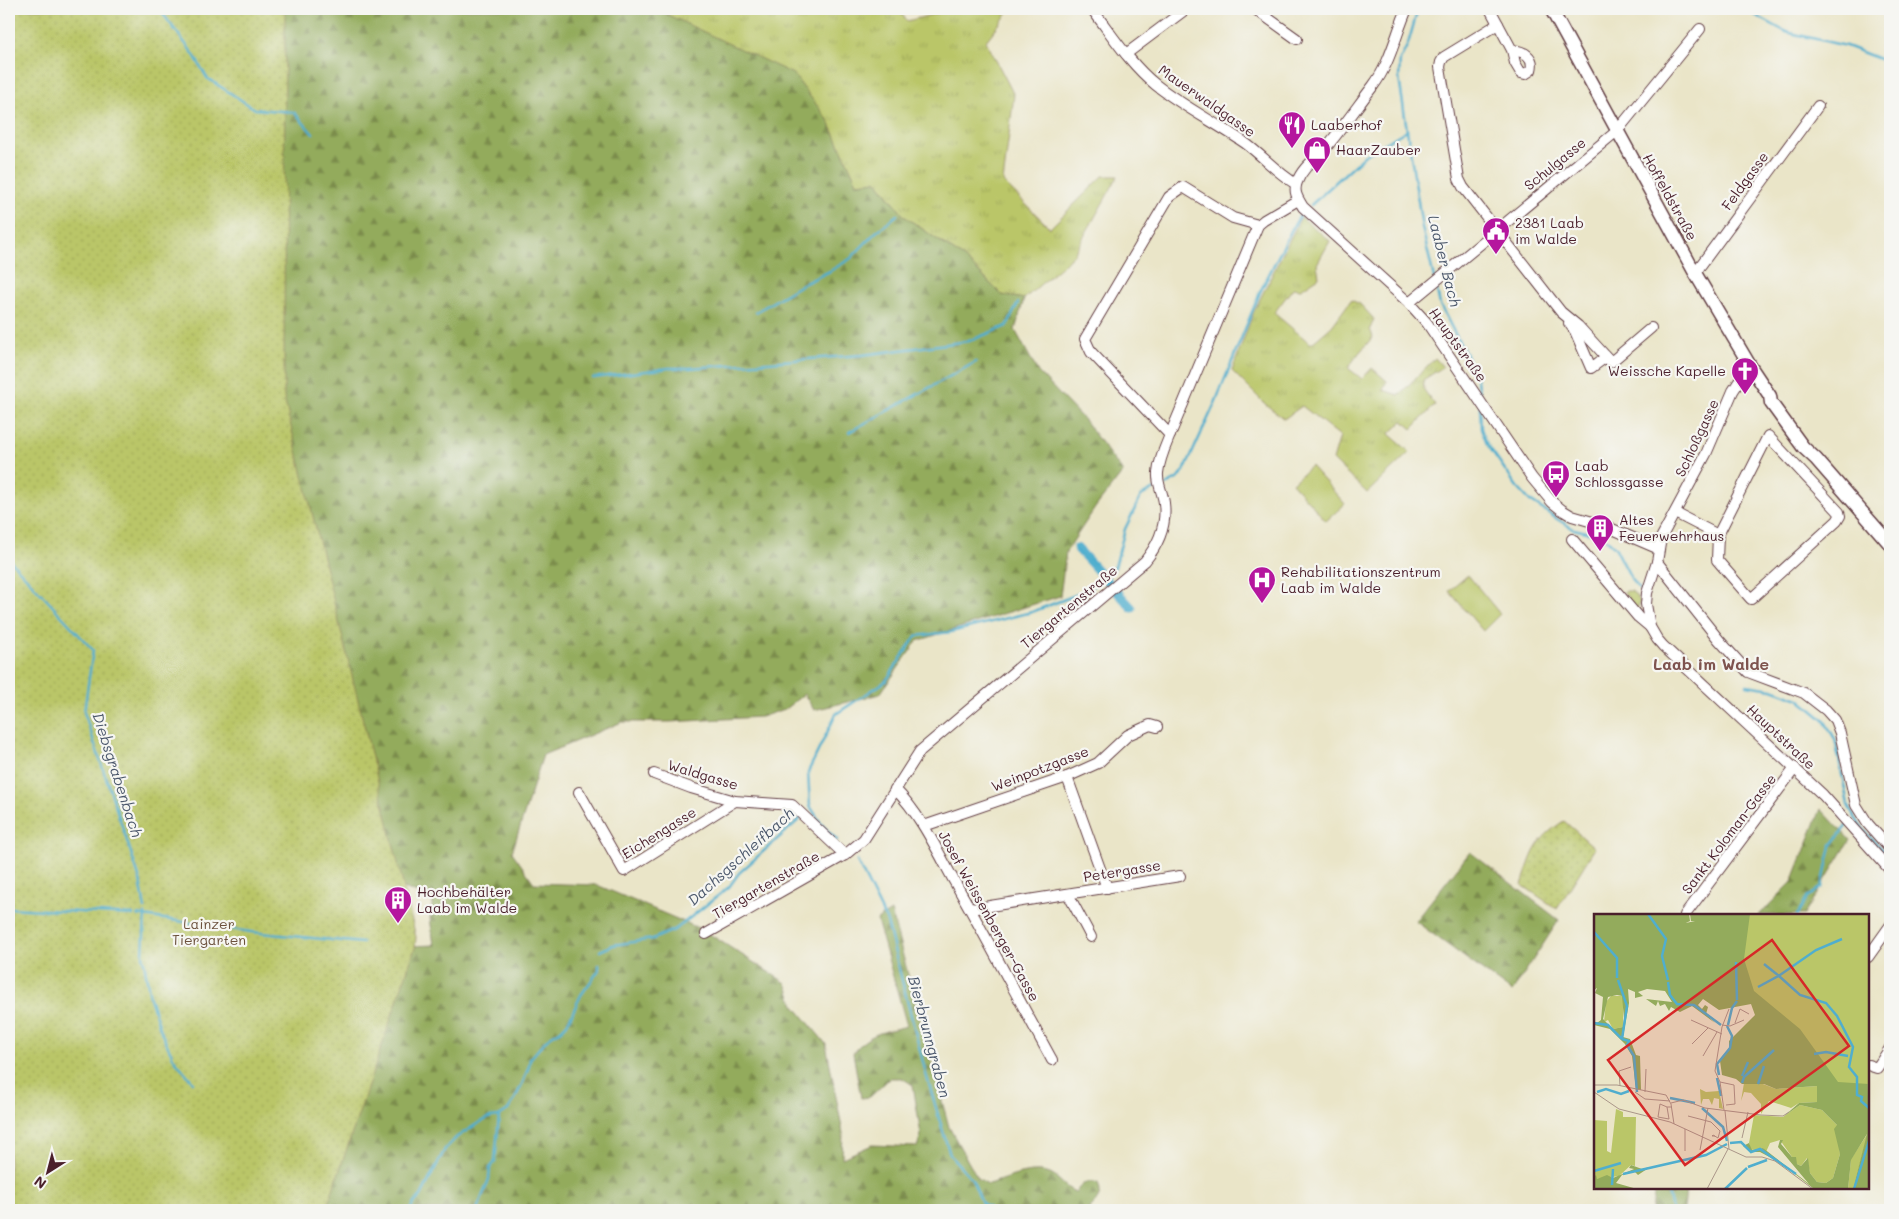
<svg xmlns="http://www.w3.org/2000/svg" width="1899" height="1219" font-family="Mali,sans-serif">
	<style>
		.grass { fill: url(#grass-tufts); stroke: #82724a }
		.forest { fill: url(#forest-firs); stroke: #6e6544 }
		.park { fill: url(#park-dots); stroke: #82724a }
		.pitch { fill: #bac668; stroke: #82724a }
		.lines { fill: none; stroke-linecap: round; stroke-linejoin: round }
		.stream { stroke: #50aece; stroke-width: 2.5 }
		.canal { stroke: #50aece; stroke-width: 9 }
		.minor-casing { stroke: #623d43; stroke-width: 12 }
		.major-casing { stroke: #623d43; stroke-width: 15 }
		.minor { stroke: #fff; stroke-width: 10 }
		.major { stroke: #fff; stroke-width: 12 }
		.labels { text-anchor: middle; stroke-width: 4.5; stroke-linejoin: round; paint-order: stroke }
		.street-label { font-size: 14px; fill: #4a1f2b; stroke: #f6f6f2 }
		.poi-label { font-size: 14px; fill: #4a1f2b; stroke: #f6f6f2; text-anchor: start }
		.park-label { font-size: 14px; fill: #6c513d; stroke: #f6f6f2 }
		.water-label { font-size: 15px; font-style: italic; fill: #4c586c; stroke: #f6f6f2 }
		.quarter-label { font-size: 16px; font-weight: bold; fill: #7e534f; stroke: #f6f6f2 }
		.inset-river { fill: none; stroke: #50aece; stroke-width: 2.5 }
		.inset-road { fill: none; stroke: #aa9689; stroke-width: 1 }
		.view { fill: #d62828; fill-opacity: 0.15; stroke: #d62828; stroke-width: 2.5 }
		.inset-edge { fill: none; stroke: #4a1f2b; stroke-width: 2.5 }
	</style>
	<defs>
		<pattern id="grass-tufts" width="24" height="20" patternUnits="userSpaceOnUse" patternTransform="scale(1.25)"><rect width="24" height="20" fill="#bac668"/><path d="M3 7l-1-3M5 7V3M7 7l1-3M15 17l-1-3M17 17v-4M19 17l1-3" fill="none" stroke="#a1aa5a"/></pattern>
		<pattern id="forest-firs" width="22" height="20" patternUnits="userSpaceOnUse" patternTransform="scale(1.25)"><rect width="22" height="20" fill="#93ab5c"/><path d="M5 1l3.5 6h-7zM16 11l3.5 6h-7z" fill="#7a8b4c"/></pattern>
		<pattern id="park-dots" width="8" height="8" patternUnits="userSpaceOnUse" patternTransform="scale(1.25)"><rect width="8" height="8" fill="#bac668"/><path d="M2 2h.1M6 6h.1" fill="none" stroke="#a1aa5a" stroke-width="1.8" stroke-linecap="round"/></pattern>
	</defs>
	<rect width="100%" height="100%" fill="#f6f6f2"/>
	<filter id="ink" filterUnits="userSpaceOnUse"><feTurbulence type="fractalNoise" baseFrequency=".02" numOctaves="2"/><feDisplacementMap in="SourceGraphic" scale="10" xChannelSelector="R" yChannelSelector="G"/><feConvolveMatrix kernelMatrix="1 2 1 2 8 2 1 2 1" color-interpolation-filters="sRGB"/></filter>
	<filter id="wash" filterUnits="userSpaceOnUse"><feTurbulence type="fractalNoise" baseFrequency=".0096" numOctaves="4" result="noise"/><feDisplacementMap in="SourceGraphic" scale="20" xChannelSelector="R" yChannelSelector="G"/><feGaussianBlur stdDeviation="1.12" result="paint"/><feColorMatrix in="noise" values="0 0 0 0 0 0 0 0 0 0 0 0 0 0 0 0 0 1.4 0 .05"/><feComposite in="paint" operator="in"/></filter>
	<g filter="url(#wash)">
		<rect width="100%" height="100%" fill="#eae5c8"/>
		<g class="grass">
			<path d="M659,9h239l9,12 47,-12h57l-25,32 28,54 -11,87 47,46 53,-52h15l-45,80 -49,43 -22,-4 -37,-36 -61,-43 -27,-35 -20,2 -29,-63z"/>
			<path d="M1301,217l29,24 -13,23 2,13 -18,12 -8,-1 -19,25 37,31 21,-18 19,-26 9,4 14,15 -4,10 3,8 -14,16 -11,15 14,11 10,-11 15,13 -4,9 16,5 36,-37 8,9 -20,13 1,10 11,15 -23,24 -9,-8 -14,13 21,18 -43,41 -34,-33 7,-24 -38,-30 -18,13 -19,-15 -33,-33 22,-60z"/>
		</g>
		<g class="forest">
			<path d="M9,9h650l9,6 125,59 35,46 29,63 20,-2 27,35 61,43 37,36 22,4 -9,31 23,42 46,48 39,52 -28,36 -29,44 -6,44 -143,45 -37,53 -66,16 -10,-16 -19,15 -24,8 -91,5h-48l-79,33 -31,97 22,31 63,2 106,45 83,53 8,22 32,39 17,89 -1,25 30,-13 45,2 4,-12 -8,-50 -11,-7h-12l-20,19 -9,1 -8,-45c15,-20 30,-21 54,-27l-30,-106 14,-9 58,216 21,38 9,14 9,5c19,-5 42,-17 62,-10 10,4 15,15 26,18 5,-8 12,-13 22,-9 5,11 0,17 -8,25l2,2h-774l94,-264 22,-1 -4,-27 3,-19 -29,-11z"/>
			<path d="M1821,809l29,31 -46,75h-45l33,-33z"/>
			<path d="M1470,852l89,68 -47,72 -97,-71z"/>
			<path d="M1655,1188h31l-2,22h-32z"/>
		</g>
		<g class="park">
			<path d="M9,9h276l-1,389 132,539 -1,11 -89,262h-317z"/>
			<path d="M1626,591h6l8,10 -3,9 -13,-17z"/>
			<path d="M1564,821l31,27 -38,61 -35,-24c10,-31 13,-46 42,-64z"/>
		</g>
		<g class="pitch">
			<path d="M1311,466l34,38 -19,17 -34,-38z"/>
			<path d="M1468,575l32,39 -17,17 -34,-40z"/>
		</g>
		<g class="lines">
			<g class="stream">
				<path d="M150,9l10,1 34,45 13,23 48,31 39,3 19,22"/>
				<path d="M1418,9l-10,35 -8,16 -1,18 23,149 12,51"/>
				<path d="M1744,9l42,23 60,14 44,17"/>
				<path d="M1311,205l54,-50 42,-25"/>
				<path d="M1436,286l4,19 36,69 3,19"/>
				<path d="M756,312l45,-27 29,-14 20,-12 25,-26 22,-18"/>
				<path d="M593,378l76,-10h21l172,-13 107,-14 38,-15 11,-23"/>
				<path d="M1480,406l1,23 6,15 30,43 13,14 30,20 14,8 21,5 11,5 9,8 18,35 9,10"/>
				<path d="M849,432l127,-70"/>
				<path d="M1166,485l11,-6 7,-8 32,-70 44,-109 32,-63 9,-15"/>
				<path d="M9,559l84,91 -9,62 56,168 5,29"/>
				<path d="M1747,685l25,4 27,10 25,21 11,19 13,66c7,15 28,42 42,50"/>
				<path d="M837,840l-15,-15 -12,-19 -2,-34 28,-58 50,-33 30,-45 35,-4 81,-20 41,-16 24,-12 18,-17 10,-38 16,-33 13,-7"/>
				<path d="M857,861l30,61 39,152 24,81 22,24 10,24 10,7"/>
				<path d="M9,908l124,7"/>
				<path d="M145,914l-2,41 7,43 12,36 12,25 19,23"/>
				<path d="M137,915l114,17 112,11"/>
				<path d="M1797,915l10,-17 15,-11 9,-41 16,-21"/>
				<path d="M600,951l13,-6 40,-6 23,-10 53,-42 10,-14 63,-56"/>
				<path d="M1667,1188l5,22"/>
				<path d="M410,1210l4,-7 7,-7 24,-47 12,-12 23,-15 11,-5 8,-1 9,-6 6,-9 9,-19 6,-16 1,-7 17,-20 14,-9 6,-6 14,-29 18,-25v-6"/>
				<path d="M477,1210l12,-31 1,-11 5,-6 4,-46"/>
			</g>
			<path class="canal" d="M1077,548l55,60"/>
		</g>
	</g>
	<g filter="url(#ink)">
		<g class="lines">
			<g class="minor-casing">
				<g id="minor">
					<path d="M1092,9c20,26 38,55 64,76 28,22 60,38 89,58 18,13 32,30 51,41"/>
					<path d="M1255,9l42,30"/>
					<path d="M1407,9c-11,25 -17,55 -34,77 -16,21 -32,44 -49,64 -10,10 -22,18 -27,32 -4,10 1,17 6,25l106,96 18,20 105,155 20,24 10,8 10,6 31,9 56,24"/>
					<path d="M1490,9l8,15"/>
					<path d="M1512,50c11,1 23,6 19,20l-6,4 -4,-1 -6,-10 -3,-13 -14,-26 -54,33 -3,5 -1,5 19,112 4,8 98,125 17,14 33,36 40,-34"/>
					<path d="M1126,54l60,-45"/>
					<path d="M1695,273l123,-167"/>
					<path d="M1409,303l208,-172 83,-102"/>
					<path d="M1569,323l6,8 16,37 15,-11"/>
					<path d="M1752,369l-12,11 -7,11 -27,63 -45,84 -4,24 -10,31 -1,11 4,23 7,12 6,7 160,149 67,75"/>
					<path d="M1170,435l-79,-83 -6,-13 84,-142 14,-10 50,31 25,7"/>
					<path d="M1675,513l43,22 50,-99 71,76 1,4 -3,5 -86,78 -34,-39 1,-25"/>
					<path d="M1572,539l66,78 12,10"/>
					<path d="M1657,562l62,78 29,32 56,21 22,17 9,10 5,13 16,72 12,19 22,25"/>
					<path d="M654,774l37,14 44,13 57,4 53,50"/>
					<path d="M1067,777l40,111"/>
					<path d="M895,789c25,25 41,59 58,90 34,59 66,121 99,181"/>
					<path d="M579,792l45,79 111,-70"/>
					<path d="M924,826l143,-49 31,-14 30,-28 22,-10 7,2"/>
					<path d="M1068,894l23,43"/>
					<path d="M971,909l209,-33"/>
					<path d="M1685,915l110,-147"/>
					<path d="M706,934l139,-79 19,-16 56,-88 225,-190c13,-16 22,-35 19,-58 -1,-10 -7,-19 -6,-30 1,-13 7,-26 12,-38l88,-210 6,-5 34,-20"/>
					<path d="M1868,957l22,-31"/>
					<path d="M1868,1065l9,3 13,-20"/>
				</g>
			</g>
			<g class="major-casing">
				<path id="major" d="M1551,9l144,264 57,96 18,27 1,7 32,44 13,12 74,85"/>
			</g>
			<use href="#minor" class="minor"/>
			<use href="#major" class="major"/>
		</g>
	</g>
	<defs>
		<g id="restaurant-pin" transform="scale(1.4375)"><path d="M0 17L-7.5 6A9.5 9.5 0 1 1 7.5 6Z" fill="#b5179e" stroke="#f6f6f2"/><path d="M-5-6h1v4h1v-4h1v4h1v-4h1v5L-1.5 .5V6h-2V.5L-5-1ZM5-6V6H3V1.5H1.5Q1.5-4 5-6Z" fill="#fff"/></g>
		<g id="shop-pin" transform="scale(1.4375)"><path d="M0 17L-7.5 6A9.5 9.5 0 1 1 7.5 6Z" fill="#b5179e" stroke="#f6f6f2"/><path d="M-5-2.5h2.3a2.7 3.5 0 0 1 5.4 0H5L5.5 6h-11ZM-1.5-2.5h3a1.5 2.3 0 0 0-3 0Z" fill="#fff"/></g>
		<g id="civic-pin" transform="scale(1.4375)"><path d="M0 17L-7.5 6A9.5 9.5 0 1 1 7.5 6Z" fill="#b5179e" stroke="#f6f6f2"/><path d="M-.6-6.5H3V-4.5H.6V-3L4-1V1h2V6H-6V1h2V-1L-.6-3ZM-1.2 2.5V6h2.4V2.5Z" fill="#fff"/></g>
		<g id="church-pin" transform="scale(1.4375)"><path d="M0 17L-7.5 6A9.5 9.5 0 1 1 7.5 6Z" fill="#b5179e" stroke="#f6f6f2"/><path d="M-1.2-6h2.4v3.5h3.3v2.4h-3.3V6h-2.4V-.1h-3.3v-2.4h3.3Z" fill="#fff"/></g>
		<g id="bus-pin" transform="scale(1.4375)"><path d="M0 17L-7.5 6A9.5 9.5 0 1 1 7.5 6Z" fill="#b5179e" stroke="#f6f6f2"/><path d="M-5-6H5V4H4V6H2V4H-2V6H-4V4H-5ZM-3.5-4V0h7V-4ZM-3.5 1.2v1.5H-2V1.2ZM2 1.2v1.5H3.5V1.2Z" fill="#fff"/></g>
		<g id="building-pin" transform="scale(1.4375)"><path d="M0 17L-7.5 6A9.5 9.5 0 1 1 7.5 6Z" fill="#b5179e" stroke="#f6f6f2"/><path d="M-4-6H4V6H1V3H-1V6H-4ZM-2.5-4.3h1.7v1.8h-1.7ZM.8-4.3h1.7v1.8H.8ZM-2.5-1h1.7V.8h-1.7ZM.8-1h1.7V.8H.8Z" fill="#fff"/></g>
		<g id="hospital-pin" transform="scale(1.4375)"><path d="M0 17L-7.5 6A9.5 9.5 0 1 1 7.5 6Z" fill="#b5179e" stroke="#f6f6f2"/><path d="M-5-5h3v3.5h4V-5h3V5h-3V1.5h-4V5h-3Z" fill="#fff"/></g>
	</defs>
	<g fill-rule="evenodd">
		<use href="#restaurant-pin" x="1292" y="125"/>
		<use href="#shop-pin" x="1317" y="150"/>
		<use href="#civic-pin" x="1496" y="231"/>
		<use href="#church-pin" x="1745" y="371"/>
		<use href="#bus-pin" x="1556" y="474"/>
		<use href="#building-pin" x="1600" y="528"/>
		<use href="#hospital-pin" x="1262" y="580"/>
		<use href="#building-pin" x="398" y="900"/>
	</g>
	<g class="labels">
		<g class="street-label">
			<text transform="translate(1207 101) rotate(35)" y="5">Mauerwaldgasse</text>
			<text transform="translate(1555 164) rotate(-39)" y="5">Schulgasse</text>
			<text transform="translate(1745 181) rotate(-54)" y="5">Feldgasse</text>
			<text transform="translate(1670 197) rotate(61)" y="5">Hoffeldstraße</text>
			<text transform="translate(1458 345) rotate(54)" y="5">Hauptstraße</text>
			<text transform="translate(1697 438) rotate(-65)" y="5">Schloßgasse</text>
			<text transform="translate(1069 607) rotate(-40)" y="5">Tiergartenstraße</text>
			<text transform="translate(1781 737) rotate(43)" y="5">Hauptstraße</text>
			<text transform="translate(1040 769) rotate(-21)" y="5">Weinpotzgasse</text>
			<text transform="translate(703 775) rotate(17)" y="5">Waldgasse</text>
			<text transform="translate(659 833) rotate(-32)" y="5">Eichengasse</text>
			<text transform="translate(1729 834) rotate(-53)" y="5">Sankt Koloman-Gasse</text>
			<text transform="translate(1122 871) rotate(-9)" y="5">Petergasse</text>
			<text transform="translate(766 885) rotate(-30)" y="5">Tiergartenstraße</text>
			<text transform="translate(989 916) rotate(61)" y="5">Josef Weissenberger-Gasse</text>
		</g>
		<g class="poi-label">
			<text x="1311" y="130">Laaberhof</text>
			<text x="1336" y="155">HaarZauber</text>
			<text x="1515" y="228">2381 Laab<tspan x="1515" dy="16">im Walde</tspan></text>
			<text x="1726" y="376" text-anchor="end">Weissche Kapelle</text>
			<text x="1575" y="471">Laab<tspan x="1575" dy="16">Schlossgasse</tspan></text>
			<text x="1619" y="525">Altes<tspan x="1619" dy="16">Feuerwehrhaus</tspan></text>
			<text x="1281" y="577">Rehabilitationszentrum<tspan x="1281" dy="16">Laab im Walde</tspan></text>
			<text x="417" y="897">Hochbehälter<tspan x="417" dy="16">Laab im Walde</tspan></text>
		</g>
		<g class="park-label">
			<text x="209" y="929">Lainzer<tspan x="209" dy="16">Tiergarten</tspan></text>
		</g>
		<g class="water-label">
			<text transform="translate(1444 261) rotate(76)" y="5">Laaber Bach</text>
			<text transform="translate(117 775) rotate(72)" y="5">Diebsgrabenbach</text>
			<text transform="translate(741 857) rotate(-42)" y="5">Dachsgschleifbach</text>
			<text transform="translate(929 1037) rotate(75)" y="5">Bierbrunngraben</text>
		</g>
		<g class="quarter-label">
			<text x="1711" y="670">Laab im Walde</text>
		</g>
	</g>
	<g transform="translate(1594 914)">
		<rect width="275" height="275" fill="#eae5c8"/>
		<path d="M29,82v31l-10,2 -5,-9 -4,2 2,-20 5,-6zM150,169l19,1 13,5 41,-3v16l-18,1 -8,5 -22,-7 -8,13v-10l-10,-11 -7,-1 -3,9zM106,175l6,3 13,-1 4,18 -4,-1v-9l-5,-1 -2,7 -3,-6h-6l-2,6zM206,191l22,5 15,15 3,29 -7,24 -7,5 -9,-1 -7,-9 -3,-15 -6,8 -4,-2 -17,-24 -10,3 -4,9 -3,-4 -12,2 -2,-7 5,-28 29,2zM22,195l7,3v5h13l-1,49 -4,-1 -12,11 -22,3 -3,-2v-57l13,1v30l4,2zM274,219l-15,56h-5l3,-30z" fill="#bac668"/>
		<path d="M0,0h95l1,7 -4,2 9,-2h-4l-1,-7h176l3,275h-16l14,-55 -16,26 -3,29h-34l-33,-26 -21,-11h-10l-7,-6 6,-3 3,7 11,-2 46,36 -31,-37 2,-7h3l-2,4 11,13h4l1,7 4,2 7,-8 2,15 7,9 9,1 7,-5 7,-24 -6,-25 3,-4 -15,-15 -22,-5 -17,12 16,-14 18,-1v-16l-41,3 -12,-5h-22l-6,-5 -14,-4 -2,-14 9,-13v-7l26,-26 -4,-11 -32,6 -16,-11 -5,6 4,4 3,-4 3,2 -2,7 9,9 -23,-17 -12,6 -9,-5 -2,4 -4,-7 -5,2 -2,-5 -2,5 -10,-7 26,3 -7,-11 -18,-2 -9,3 5,4 -8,2v-6l-7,-3 1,14 -6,34 7,2 6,16 4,1 1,34 -5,-1 -4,-33 -7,-12 -15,-15 -16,-4 7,-5 2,-23 -8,-4 2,-5 -3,2zM23,81l5,1 2,23 -1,8 -10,2 -10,-10 5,-22zM37,251l11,4 8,-2 -12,8 -4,-4 -12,4 -6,8 21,6h-43v-12l2,-2 1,4 10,-4 6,3 21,-9 -5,-1z" fill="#93ab5c" fill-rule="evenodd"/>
		<path d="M156,0h119v170l-31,-2 -38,-53 -46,-38 -10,-32z" fill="#bac668"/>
		<path class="inset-river" d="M54,0l18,25 -4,17 6,24M0,18l23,26v20M142,48l1,38M170,50l15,12M186,61l36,-25 26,-11M185,62l21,19 26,8 11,13 16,31 -4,20 8,10v18l5,2 -1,4 8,7M24,66l9,26 -5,33M74,68l2,13 7,9 17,1 27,20M164,73l22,-12M0,109l14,2 14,14M134,111l4,-17 5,-7M28,125l7,2 -2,4 7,11 3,36M220,140l12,-2 22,4M125,161l-2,-11 13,-16 2,-12 -5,-10M148,162l6,-14M123,164l4,18M148,169l2,-6 30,-27M164,170l6,-18M3,178l9,-3 15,5 8,-3M76,184l25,5M108,194l21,19 4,14M136,229l11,-1 10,10 9,-3 36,25M154,253l19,-7M0,257l27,-8M29,260l83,-19 21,-11M18,271l1,-16M131,275l22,-21M260,275l15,-48"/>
		<path class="inset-road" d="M97,106l31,14M141,109l5,-14 9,5M128,111l8,1 14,-6M98,130l16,-16M109,142l14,-24M126,168l14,3 1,19 -9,1M0,171h23l49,10 5,9 3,20M26,172l-1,-15 12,-4M0,178l25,17 51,13 76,35h16l13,4 38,28M41,178l10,7 25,2M51,178l1,-23M77,189l12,-3 22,8 56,7 22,1 6,-4M73,193l-7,-3 -2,13 11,2 -2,-12h5M130,196l-4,-28 -5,-11 7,-44 7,-18M131,197l4,38M94,202l23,6 9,9 -2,7 -5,-3 -1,1h3M148,224l6,-26M106,236l8,-42M91,237v-22M113,275l21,-40"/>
		<path class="view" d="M178,26l77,106 -164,119 -77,-105z"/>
		<rect width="275" height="275" class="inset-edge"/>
	</g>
	<rect width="1899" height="1219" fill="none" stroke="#f6f6f2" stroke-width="30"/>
	<g transform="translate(48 1172) rotate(216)" stroke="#f6f6f2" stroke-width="4" paint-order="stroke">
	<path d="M0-4L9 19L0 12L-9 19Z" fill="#4a1f2b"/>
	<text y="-8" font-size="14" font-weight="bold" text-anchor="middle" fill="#4a1f2b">N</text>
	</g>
</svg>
